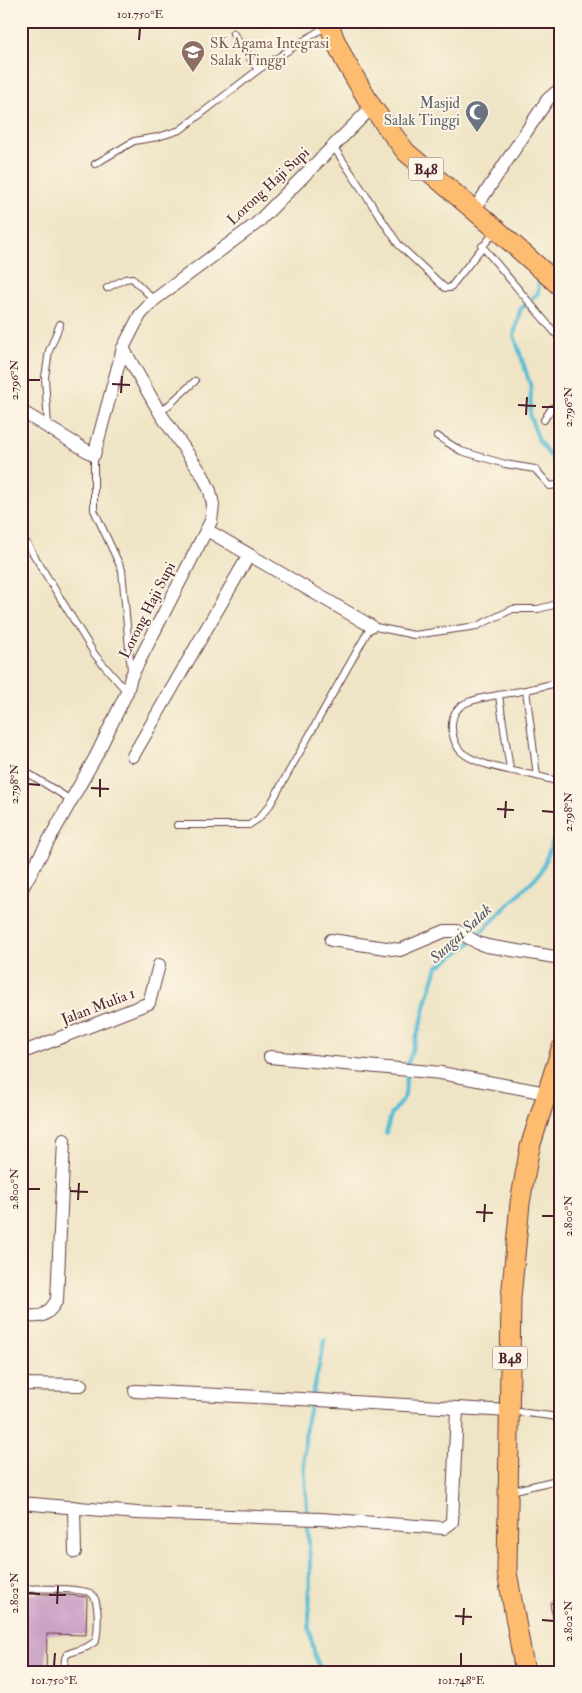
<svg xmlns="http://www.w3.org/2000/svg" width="582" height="1693" font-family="'IM FELL Double Pica',serif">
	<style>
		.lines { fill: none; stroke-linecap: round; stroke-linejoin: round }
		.stream { stroke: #57bdd5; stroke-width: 4 }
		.building { fill: #caa2c5 }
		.lane-casing { stroke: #633d42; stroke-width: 8 }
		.street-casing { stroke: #633d42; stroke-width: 14 }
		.primary-casing { stroke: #633d42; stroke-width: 21 }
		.lane { stroke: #fff; stroke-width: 6 }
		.street { stroke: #fff; stroke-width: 12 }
		.primary { stroke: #fdbc70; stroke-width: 19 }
		.ticks { fill: none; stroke: #4a1f2b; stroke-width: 2 }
		.labels { text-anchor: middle; stroke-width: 4; stroke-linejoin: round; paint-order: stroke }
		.shield { fill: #fcf5e5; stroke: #7f5f63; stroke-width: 1 }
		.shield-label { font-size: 14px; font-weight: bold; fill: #4a1f2b }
		.education-label { font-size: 15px; fill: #785e54; stroke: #fcf5e5; text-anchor: start }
		.worship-label { font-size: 15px; fill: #5b616d; stroke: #fcf5e5; text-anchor: end }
		.street-label { font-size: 15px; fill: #4a1f2b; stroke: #fcf5e5 }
		.water-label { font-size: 16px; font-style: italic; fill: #4f5666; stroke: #fcf5e5 }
		.neatline { fill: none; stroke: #4a1f2b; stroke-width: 2 }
		.ticks-label { font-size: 12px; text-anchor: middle; fill: #4a1f2b }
	</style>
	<rect width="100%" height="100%" fill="#fcf5e5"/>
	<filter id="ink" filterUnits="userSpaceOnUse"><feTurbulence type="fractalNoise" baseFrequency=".02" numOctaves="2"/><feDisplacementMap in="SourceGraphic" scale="10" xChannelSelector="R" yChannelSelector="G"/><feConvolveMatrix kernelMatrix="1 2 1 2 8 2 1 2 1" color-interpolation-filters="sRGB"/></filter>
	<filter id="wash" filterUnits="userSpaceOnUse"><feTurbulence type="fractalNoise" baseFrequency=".0096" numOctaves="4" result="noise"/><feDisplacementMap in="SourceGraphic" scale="20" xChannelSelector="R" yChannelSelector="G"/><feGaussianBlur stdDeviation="1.12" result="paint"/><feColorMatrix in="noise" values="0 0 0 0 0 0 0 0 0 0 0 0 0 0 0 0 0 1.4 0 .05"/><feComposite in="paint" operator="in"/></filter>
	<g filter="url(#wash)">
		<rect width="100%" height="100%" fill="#efe4c5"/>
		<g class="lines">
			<g class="stream">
				<path d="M553,266l8,-6"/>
				<path d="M539,280l-1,13 -18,17 -6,25 17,52 -1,29 9,25 19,25 3,19"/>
				<path d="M386,1133l5,-18 14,-19 2,-30 15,-46 5,-21 10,-32 29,-20 75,-75 20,-52"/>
				<path d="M322,1672l-7,-16 -6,-27 1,-68 -6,-103 2,-34 19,-85"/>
			</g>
		</g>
		<g id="blocks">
			<path class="building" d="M21,1594h37l29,3 -1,38 -39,-1 -1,38h-25z"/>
		</g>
	</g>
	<g filter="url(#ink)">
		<use href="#blocks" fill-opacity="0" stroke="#633d42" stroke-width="1"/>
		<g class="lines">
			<g class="lane-casing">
				<g id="lane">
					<path d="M233,33l25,37"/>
					<path d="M333,146l66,99 46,43h5l46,-58"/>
					<path d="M95,164l39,-23 24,-4 22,-7 78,-60 70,-45"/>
					<path d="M482,246l79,94"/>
					<path d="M107,288l18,-9 7,-1 22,22"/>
					<path d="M160,413l35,-32"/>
					<path d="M544,420l7,-11 10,-7"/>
					<path d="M48,426l-3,-49 4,-26 11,-27"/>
					<path d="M437,436l24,15 44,13 30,5 15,17 11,-2"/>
					<path d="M94,455v55l28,60 9,101"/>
					<path d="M21,534l74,121 32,37"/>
					<path d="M561,682l-35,8 11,86 24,6"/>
					<path d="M526,690c-17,4 -45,6 -60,13 -9,4 -13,11 -14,20 -1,10 3,25 12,31 18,13 52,17 73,22"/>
					<path d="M499,696l11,73"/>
					<path d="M26,772l45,28"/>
					<path d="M177,825h72l9,-6 12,-14 101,-179 43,9 63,-9 36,-17h25l23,-6"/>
					<path d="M510,1411l41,5 10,3"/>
					<path d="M511,1491l50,-12"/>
					<path d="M21,1589c11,-1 65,-1 71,5 8,8 6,36 4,47l-9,6 -20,7 -2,4 -1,14"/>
				</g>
			</g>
			<g class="street-casing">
				<g id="street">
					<path d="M474,210l74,-111 13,-11"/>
					<path d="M21,411l73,44 29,-107 17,-33 14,-15 103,-77 115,-116"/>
					<path d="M207,530l164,96"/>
					<path d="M133,756l116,-201"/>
					<path d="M21,890l75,-134 31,-64 4,-15 80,-156 2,-16 -3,-14 -7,-15 -43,-63 -37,-65"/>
					<path d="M331,940l69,10 45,-19h12l21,12 9,3 74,12"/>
					<path d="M21,1053l128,-50 10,-38"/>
					<path d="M270,1057l171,16 105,20"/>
					<path d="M21,1316c20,1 25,2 36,-16l7,-160"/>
					<path d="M21,1384l60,1"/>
					<path d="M135,1391l166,8 208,12"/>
					<path d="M21,1503l116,10 183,6 124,9 8,-6 5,-113"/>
					<path d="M74,1507l1,45"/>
					<path d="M557,1606l4,16"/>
				</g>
			</g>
			<g class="primary-casing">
				<g id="primary">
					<path d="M328,21l6,17 11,23 27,46 34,45 90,77 65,58"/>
					<path d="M525,1672l-18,-100 4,-274 9,-95 10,-56 31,-98"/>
				</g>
			</g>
			<use href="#lane" class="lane"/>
			<use href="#street" class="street"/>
			<use href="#primary" class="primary"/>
		</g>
	</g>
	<path class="ticks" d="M139,40l1,-12M28,380h12M112,384l18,1M121,393l1,-17M518,405l18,1M542,407h12M526,415l1,-18M28,784l12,1M91,788l18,1M100,797v-18M497,809l17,1M542,811l12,1M505,818l1,-17M28,1189h12M70,1191l18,1M78,1200l1,-17M476,1212l17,1M542,1216h12M484,1222l1,-18M28,1593l12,1M49,1595h17M57,1604l1,-18M455,1616l17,1M542,1620l12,1M463,1625l1,-17M54,1666l1,-13M461,1666v-13"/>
	<defs>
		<g id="school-pin" transform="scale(1.25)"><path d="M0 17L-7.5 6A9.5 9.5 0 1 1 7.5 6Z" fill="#8d6e63" stroke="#fcf5e5"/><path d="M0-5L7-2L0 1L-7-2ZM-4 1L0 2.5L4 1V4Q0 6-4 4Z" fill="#fff"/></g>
		<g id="mosque-pin" transform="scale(1.25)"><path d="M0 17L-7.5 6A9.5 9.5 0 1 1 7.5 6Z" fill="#6b7280" stroke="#fcf5e5"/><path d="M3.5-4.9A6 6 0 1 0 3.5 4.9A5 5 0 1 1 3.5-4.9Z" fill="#fff"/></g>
	</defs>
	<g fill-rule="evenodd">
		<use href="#school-pin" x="193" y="52"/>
		<use href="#mosque-pin" x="477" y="112"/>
	</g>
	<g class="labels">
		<g class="shield">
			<rect x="408.5" y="157.5" width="35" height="23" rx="4"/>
			<rect x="492.5" y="1346.5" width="35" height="23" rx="4"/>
		</g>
		<g class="shield-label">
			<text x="426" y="174">B48</text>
			<text x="510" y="1363">B48</text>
		</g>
		<g class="education-label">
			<text x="210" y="48">SK Agama Integrasi<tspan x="210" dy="17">Salak Tinggi</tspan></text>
		</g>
		<g class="worship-label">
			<text x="460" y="108">Masjid<tspan x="460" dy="17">Salak Tinggi</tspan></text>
		</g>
		<g class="street-label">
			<text transform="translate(268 186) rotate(-43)" y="5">Lorong Haji Supi</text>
			<text transform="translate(147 610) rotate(-63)" y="5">Lorong Haji Supi</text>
			<text transform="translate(98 1006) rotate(-21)" y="5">Jalan Mulia 1</text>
		</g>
		<g class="water-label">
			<text transform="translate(460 933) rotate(-43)" y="6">Sungai Salak</text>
		</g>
	</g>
	<rect width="582" height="1693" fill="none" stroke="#fcf5e5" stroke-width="55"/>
	<rect x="28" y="28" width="526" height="1638" class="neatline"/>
	<g class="ticks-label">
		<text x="140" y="18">101.750°E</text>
		<text transform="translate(14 380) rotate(-90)" y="4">2.796°N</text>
		<text transform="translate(568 407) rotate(-90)" y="4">2.796°N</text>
		<text transform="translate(14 784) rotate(-90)" y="4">2.798°N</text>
		<text transform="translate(568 812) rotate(-90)" y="4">2.798°N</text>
		<text transform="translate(14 1189) rotate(-90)" y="4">2.800°N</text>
		<text transform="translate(568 1216) rotate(-90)" y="4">2.800°N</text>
		<text transform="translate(14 1593) rotate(-90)" y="4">2.802°N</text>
		<text transform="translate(568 1621) rotate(-90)" y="4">2.802°N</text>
		<text x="54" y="1684">101.750°E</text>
		<text x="461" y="1684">101.748°E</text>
	</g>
</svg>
